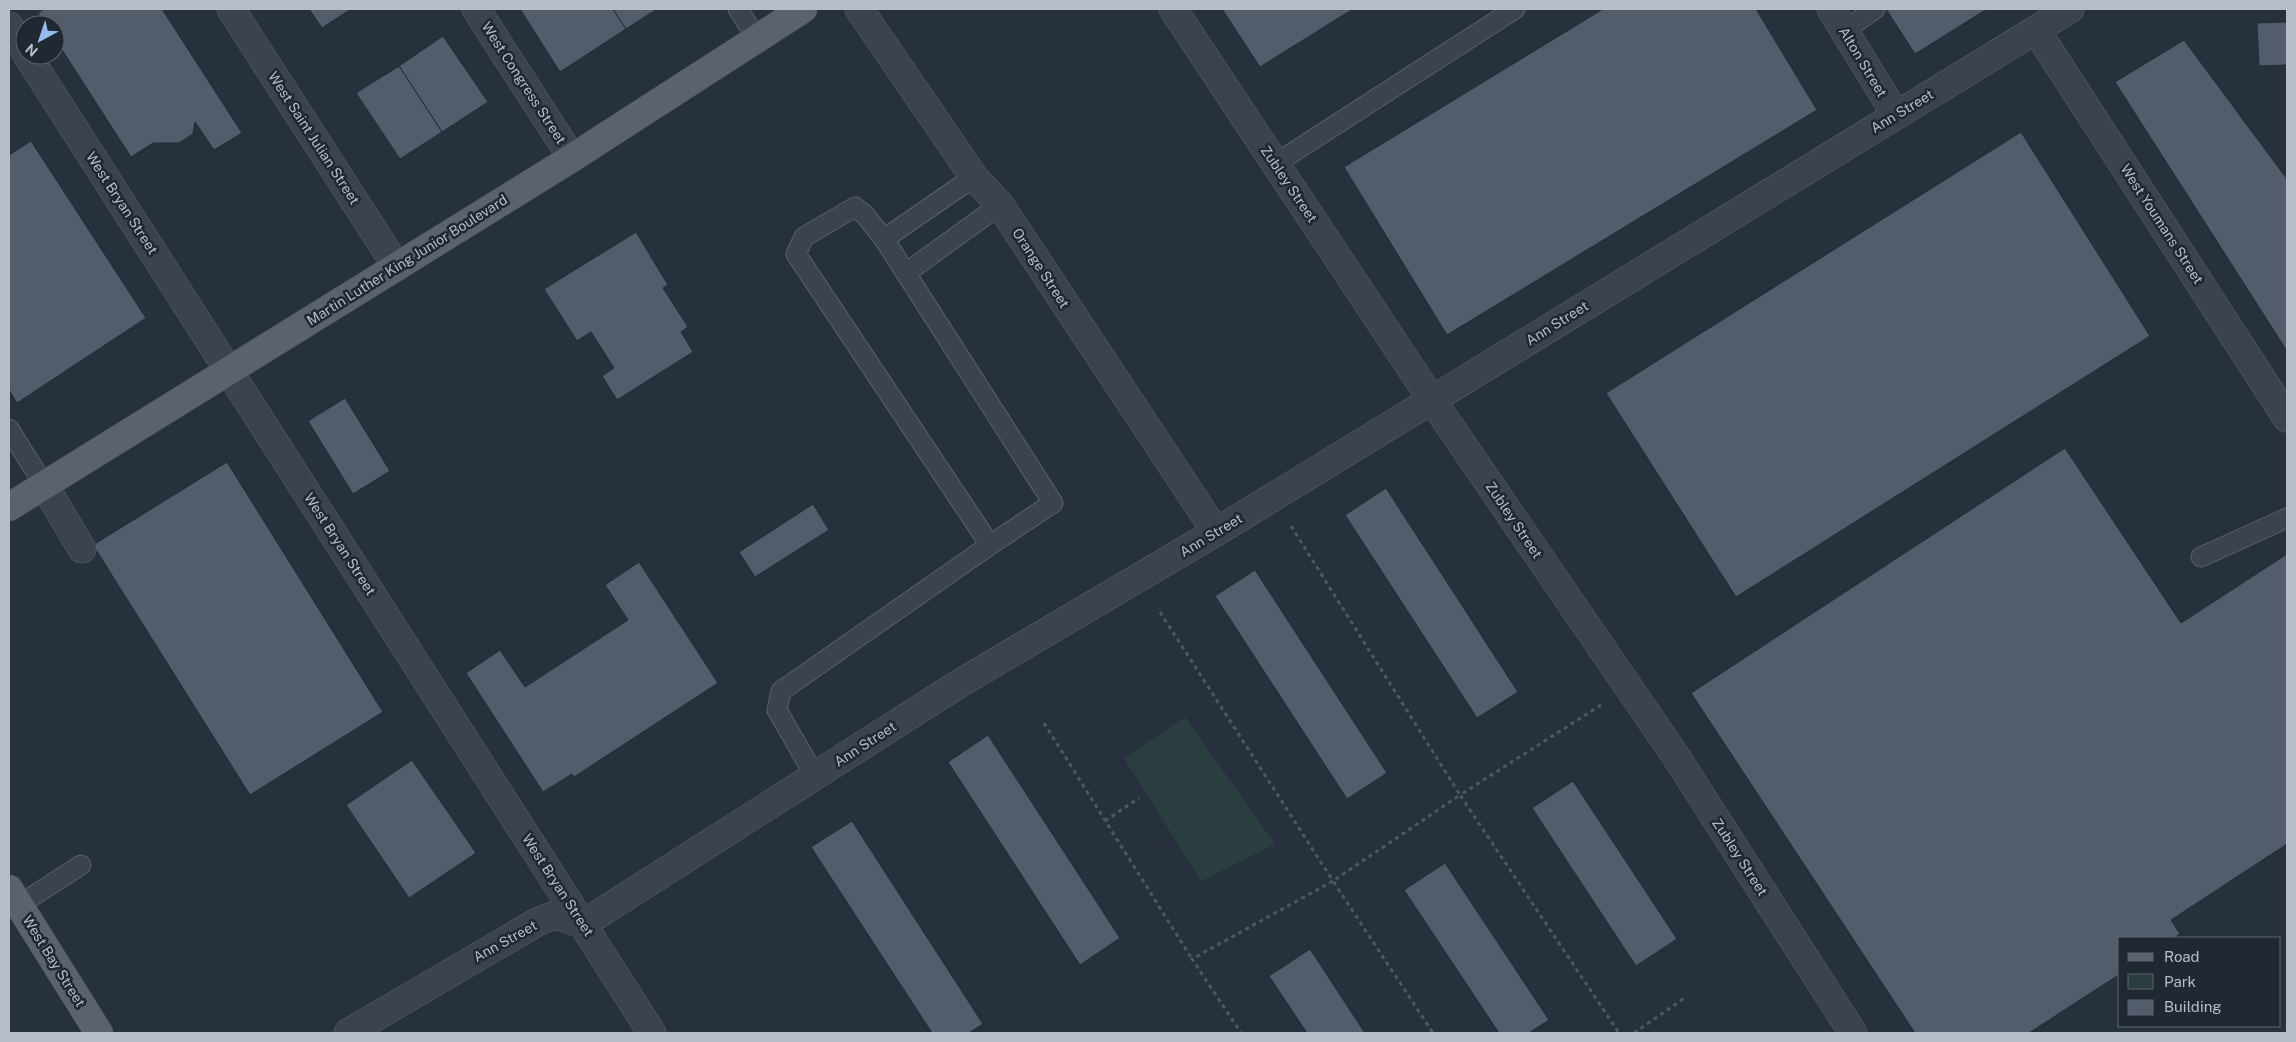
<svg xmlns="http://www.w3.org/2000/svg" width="2296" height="1042" font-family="'Public Sans',sans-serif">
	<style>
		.green { fill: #2a3e3f }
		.building { fill: #525c6a; stroke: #222a34 }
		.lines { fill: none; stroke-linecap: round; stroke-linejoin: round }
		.lane-casing { stroke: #59616b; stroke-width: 21 }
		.street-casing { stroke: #59616b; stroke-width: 29 }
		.primary-casing { stroke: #444c56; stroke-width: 29 }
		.path { stroke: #495b5d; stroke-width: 3; stroke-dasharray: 4 4; stroke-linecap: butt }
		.lane { stroke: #3b434d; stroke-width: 19 }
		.street { stroke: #3b434d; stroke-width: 28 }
		.primary { stroke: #59626d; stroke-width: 28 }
		.labels { text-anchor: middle; stroke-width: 5; stroke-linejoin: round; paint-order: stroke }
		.street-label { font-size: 14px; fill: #b7bec8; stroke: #202832 }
	</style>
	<rect width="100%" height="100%" fill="#27313d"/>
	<path class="green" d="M1185,717l90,127 -74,37 -77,-123z"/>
	<g class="building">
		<path d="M44,9h118l80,124 -28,17 -19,-28 -2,12 -14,9h-26l-22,14 -76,-118v-14h-9l-8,-12z"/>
		<path d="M309,9h42l-29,19z"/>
		<path d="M520,9h93l13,20 -66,43z"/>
		<path d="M613,9h44l-31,20z"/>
		<path d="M1222,9h131l-93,58z"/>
		<path d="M1603,9h153l61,101 -370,225 -103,-168z"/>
		<path d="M1886,9h101l-72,45z"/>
		<path d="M2287,22v43l-28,1 -2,-43z"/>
		<path d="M443,36l45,66 -46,30 -43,-66z"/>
		<path d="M2184,40l103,139v172l-172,-269z"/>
		<path d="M399,66l43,66 -42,27 -44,-66z"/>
		<path d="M2021,132l129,204 -414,261 -130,-204z"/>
		<path d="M31,141l115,177 -129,85 -8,-13v-235z"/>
		<path d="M636,232l32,53 -5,3 25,39 -7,5 12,20 -76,48 -15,-24 12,-8 -23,-36 -14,9 -33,-52z"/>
		<path d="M345,398l45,73 -37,23 -45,-73z"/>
		<path d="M2065,448l116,175 106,-69v290l-116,76 9,14 -6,4h-54v36l-91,59h-114l-224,-340z"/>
		<path d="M227,462l156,250 -133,83 -157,-250z"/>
		<path d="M1386,488l132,204 -41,26 -132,-203z"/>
		<path d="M813,504l16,26 -74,47 -16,-25z"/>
		<path d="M639,562l79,121 -144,94 -2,-3 -29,18 -77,-119 34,-23 25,37 103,-67 -23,-35z"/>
		<path d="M1255,570l132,203 -40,26 -132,-203z"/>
		<path d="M988,735l132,203 -40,27 -132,-203z"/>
		<path d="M412,760l64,93 -67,45 -63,-93z"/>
		<path d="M1573,781l104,158 -41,27 -104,-158z"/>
		<path d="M852,821l131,203 -14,9h-37l-121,-186z"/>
		<path d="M1445,863l104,157 -20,13h-30l-95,-143z"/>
		<path d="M1310,949l55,84h-58l-38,-57z"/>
	</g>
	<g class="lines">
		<g class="lane-casing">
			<g id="lane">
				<path d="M738,9l19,30"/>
				<path d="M1844,31l31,-22"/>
				<path d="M1275,164l240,-155"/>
				<path d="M855,207l10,8 19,24 169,264 -63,42 -194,-291 8,-17z"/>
				<path d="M884,239l90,-62"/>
				<path d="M906,273l94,-68"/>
				<path d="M9,429l35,56"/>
				<path d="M2201,557l86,-39"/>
				<path d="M815,776l-38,-66 4,-19 209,-146"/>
				<path d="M19,905l62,-40"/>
			</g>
		</g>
		<g class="street-casing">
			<g id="street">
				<path d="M231,9l166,258"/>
				<path d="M476,9l96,149"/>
				<path d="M859,9l115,168 26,28 216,327"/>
				<path d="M1173,9l259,391 243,355 178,278"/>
				<path d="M1831,9l65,106"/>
				<path d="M9,26l16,25"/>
				<path d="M2036,30l251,388"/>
				<path d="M27,55l625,978"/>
				<path d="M44,485l38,64"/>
				<path d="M348,1033l191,-112 16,-6 28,9 374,-239 259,-153 854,-523"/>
			</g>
		</g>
		<g class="primary-casing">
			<g id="primary">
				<path d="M9,507l563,-349 231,-149"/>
				<path d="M9,889l90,144"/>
			</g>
		</g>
		<g class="path">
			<path d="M1291,526l169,269 -127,86 100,152"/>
			<path d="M1160,612l173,269 -141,78 49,74"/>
			<path d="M1601,705l-141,90 159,238"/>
			<path d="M1044,723l148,236"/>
			<path d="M1105,821l34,-23"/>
			<path d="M1634,1033l52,-36"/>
		</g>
		<use href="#lane" class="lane"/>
		<use href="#street" class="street"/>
		<use href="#primary" class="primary"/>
	</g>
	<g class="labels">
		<g class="street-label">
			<text transform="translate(1863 62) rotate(59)" y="5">Alton Street</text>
			<text transform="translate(524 83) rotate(57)" y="5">West Congress Street</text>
			<text transform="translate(1902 111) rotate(-31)" y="5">Ann Street</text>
			<text transform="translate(314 138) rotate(57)" y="5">West Saint Julian Street</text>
			<text transform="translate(1289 184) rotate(56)" y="5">Zubley Street</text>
			<text transform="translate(122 203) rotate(57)" y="5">West Bryan Street</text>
			<text transform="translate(2162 224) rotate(57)" y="5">West Youmans Street</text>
			<text transform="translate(407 260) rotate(-32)" y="5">Martin Luther King Junior Boulevard</text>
			<text transform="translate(1041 268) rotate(57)" y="5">Orange Street</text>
			<text transform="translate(1557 323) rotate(-32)" y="5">Ann Street</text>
			<text transform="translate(1514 520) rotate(56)" y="5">Zubley Street</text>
			<text transform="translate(1211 535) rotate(-31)" y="5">Ann Street</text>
			<text transform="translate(340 544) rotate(57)" y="5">West Bryan Street</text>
			<text transform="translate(865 744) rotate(-33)" y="5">Ann Street</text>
			<text transform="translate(1740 857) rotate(57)" y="5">Zubley Street</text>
			<text transform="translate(558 885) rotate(57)" y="5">West Bryan Street</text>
			<text transform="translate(505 941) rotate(-29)" y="5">Ann Street</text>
			<text transform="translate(54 961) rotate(58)" y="5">West Bay Street</text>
		</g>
	</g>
	<rect width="2296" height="1042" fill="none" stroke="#b7bec8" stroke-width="20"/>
	<rect x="2118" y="937" width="162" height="90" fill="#202832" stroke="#5c646e"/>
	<rect x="2128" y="953" width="25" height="8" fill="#59626d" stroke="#5c646e"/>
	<text x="2164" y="962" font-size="15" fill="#b7bec8">Road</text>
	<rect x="2128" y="974" width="25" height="15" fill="#2a3e3f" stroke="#5c646e"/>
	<text x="2164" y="987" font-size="15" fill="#b7bec8">Park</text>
	<rect x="2128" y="1000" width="25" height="15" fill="#525c6a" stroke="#5c646e"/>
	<text x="2164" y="1012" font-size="15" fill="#b7bec8">Building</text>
	<g transform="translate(40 40) rotate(220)"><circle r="24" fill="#202832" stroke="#5c646e"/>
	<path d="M0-4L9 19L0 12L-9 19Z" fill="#95bbee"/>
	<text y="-8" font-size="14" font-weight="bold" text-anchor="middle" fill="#b7bec8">N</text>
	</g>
</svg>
